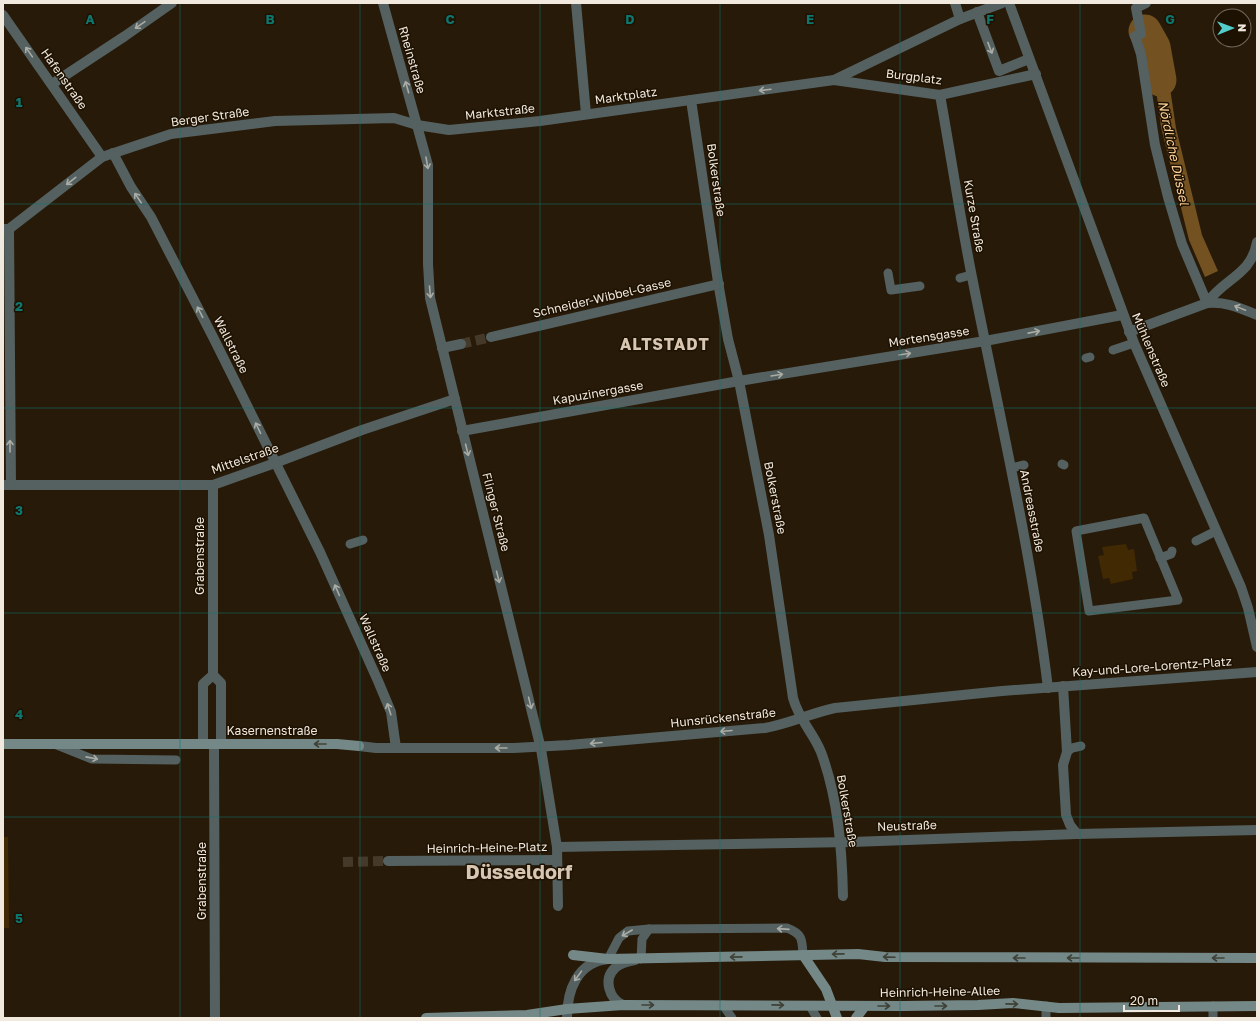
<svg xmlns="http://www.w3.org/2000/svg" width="1260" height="1021" font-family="'Golos Text',sans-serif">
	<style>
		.green { fill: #412903 }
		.water { fill: #735120 }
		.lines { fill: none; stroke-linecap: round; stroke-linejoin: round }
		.river { stroke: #735120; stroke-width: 33 }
		.pedestrian-tunnel { stroke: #453929; stroke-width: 10; stroke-dasharray: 10 5; stroke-linecap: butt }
		.service { stroke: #546160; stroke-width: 9 }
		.pedestrian { stroke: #546160; stroke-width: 10 }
		.minor { stroke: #546160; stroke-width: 10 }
		.tertiary { stroke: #546160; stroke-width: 10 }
		.secondary { stroke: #738887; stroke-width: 10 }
		.oneway { stroke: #aaaca5 }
		.oneway2 { stroke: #3f4137 }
		.grid { fill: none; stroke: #0f766e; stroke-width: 1; stroke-opacity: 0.55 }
		.labels { text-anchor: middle; stroke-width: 3; stroke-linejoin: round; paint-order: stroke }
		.street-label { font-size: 12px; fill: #f1e9de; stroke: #1d1102 }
		.water-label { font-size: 13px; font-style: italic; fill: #ffd39b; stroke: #1d1102 }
		.district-label { font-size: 16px; font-weight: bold; letter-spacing: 1px; fill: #d7c6b1; stroke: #1d1102 }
		.town-label { font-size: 20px; font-weight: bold; fill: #d7c6b1; stroke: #1d1102 }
		.grid-label { font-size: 13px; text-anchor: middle; font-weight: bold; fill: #0f766e; stroke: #1d1102; stroke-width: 3; stroke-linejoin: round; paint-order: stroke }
	</style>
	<rect width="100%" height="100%" fill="#271a09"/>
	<g class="green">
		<path d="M1126,544l2,6 6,-1 3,22 -5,1 1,7 -22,5 -2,-6 -6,1 -5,-23 6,-1 -2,-8z"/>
		<path d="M3,837h5l1,91h-6z"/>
	</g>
	<path class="water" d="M1155,30l6,9 4,16 11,73 26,107 16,36 -13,6 -16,-37 -28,-113 -10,-75 -6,-13z"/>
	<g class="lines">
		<path class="river" d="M1145,31l9,16 6,33"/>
		<g class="pedestrian-tunnel">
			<path d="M461,344l30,-7"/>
			<path d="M343,862l45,-1"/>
		</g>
		<g class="service">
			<path d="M888,273l3,17 29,-4"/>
			<path d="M960,278l11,-3"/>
			<path d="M1113,350l21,-7"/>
			<path d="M1086,358l4,-1"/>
			<path d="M1062,464l2,1"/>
			<path d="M1011,468l13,-3"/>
			<path d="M1144,518l34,82 -89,11 -13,-80z"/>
			<path d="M1196,541l20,-10"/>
			<path d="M350,544l13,-4"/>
			<path d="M1160,558l11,-4 1,-3"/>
			<path d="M57,745l35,14 84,1"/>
			<path d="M1067,752l5,-4 9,-2"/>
			<path d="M608,959l11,-21 9,-7 21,-2 138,-1c16,6 15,12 16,27"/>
			<path d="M641,959l1,-20 7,-10"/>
			<path d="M723,1005l9,13"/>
			<path d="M810,1006l7,12"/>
			<path d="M1046,1006v12"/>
			<path d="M1213,1006v12"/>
		</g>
		<g class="pedestrian">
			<path d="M383,3l45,162v99l2,34 111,451 16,98 1,59"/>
			<path d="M576,3l10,111"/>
			<path d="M3,15l99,142"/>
			<path d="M1141,34l-5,-26 10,-5"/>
			<path d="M1135,36l6,18 14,91 13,52 14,47 25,59c17,-25 44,-27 50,-61"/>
			<path d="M834,80l126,-61"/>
			<path d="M52,84l73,-48 47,-33"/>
			<path d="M940,95c11,61 20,122 32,182 27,137 59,273 76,411"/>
			<path d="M691,100l27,182 10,57 11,42 30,154 24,163c6,22 20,34 28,54 17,46 21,96 22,144"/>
			<path d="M113,153l18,34 20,30 62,120 107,215 58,129 13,31 5,36"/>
			<path d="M491,337l228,-53"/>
			<path d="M442,348l19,-4"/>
			<path d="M462,431l277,-50 246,-40 137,-26"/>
			<path d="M3,485h210l62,-22 87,-33 93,-31"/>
			<path d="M11,485l-2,-256 93,-72 69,-23 104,-13 119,-3 23,7 32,5 91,-9 294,-41 106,15 96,-21"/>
			<path d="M213,485v190l8,8v61"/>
			<path d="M1063,686l3,49"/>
			<path d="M203,744v-60l10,-9"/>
			<path d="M214,744l1,274"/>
			<path d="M359,746l17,2h138l55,-3 196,-17c24,-4 46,-15 70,-20l167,-17 255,-19"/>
			<path d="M557,847l295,-5 225,-8"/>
			<path d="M388,861l169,-1"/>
		</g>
		<g class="minor">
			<path d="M955,3l5,16 42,-16"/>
			<path d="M1009,3l125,340 107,244 7,21 9,39"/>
			<path d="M977,12l22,59 30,-12"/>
			<path d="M3,229h6"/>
			<path d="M1129,332l78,-29c18,-2 33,5 50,12"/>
			<path d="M1066,735l1,17 -4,13 3,50 4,10 7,9 180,-4"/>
		</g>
		<g class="tertiary">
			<path d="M623,1005c-14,-6 -20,-26 -8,-37 5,-5 14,-7 20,-8"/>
			<path d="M567,1018c0,-27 10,-56 41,-59"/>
		</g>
		<g class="secondary">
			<path d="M3,744h334l22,2"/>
			<path d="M573,955l35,4 250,-5 27,3 372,1"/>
			<path d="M803,955l23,34 11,29"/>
			<path d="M426,1018l101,-3 40,-6 56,-4 280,1 75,-1 35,-2 46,5 198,-2"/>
			<path d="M856,1018l9,-12"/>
		</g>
	</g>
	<defs><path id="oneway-shaft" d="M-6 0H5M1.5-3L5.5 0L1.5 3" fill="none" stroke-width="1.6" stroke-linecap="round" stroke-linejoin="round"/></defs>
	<g class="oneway">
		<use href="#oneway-shaft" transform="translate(140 25) rotate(145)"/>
		<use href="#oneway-shaft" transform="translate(990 48) rotate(69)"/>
		<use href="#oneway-shaft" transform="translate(29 52) rotate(-125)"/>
		<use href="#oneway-shaft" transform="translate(407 87) rotate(-106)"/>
		<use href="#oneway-shaft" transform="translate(765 90) rotate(173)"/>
		<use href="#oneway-shaft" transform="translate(427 163) rotate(80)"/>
		<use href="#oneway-shaft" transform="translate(71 181) rotate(142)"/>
		<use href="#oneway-shaft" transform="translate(138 198) rotate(-124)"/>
		<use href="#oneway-shaft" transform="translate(430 292) rotate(85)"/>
		<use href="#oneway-shaft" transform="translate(1240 308) rotate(-158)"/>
		<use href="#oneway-shaft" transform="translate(200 312) rotate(-117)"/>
		<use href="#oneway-shaft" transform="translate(1034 332) rotate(-11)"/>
		<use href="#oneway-shaft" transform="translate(905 354) rotate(-9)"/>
		<use href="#oneway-shaft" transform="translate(777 375) rotate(-9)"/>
		<use href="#oneway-shaft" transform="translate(258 428) rotate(-116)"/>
		<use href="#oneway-shaft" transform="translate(10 446) rotate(-90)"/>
		<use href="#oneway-shaft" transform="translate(467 450) rotate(76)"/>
		<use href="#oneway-shaft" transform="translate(498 577) rotate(76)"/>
		<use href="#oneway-shaft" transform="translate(337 590) rotate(-114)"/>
		<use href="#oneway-shaft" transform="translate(530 703) rotate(76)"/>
		<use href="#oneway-shaft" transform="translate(389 709) rotate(-108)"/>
		<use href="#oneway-shaft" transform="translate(726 731) rotate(175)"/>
		<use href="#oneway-shaft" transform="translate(596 743) rotate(175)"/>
		<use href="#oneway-shaft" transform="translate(501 748) rotate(-180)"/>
		<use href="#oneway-shaft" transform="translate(92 758) rotate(11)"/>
		<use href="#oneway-shaft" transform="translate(783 929) rotate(-176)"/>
		<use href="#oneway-shaft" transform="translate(627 933) rotate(150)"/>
		<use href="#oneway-shaft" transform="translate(578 976) rotate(126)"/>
	</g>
	<g class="oneway2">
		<use href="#oneway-shaft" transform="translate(320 744) rotate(180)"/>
		<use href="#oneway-shaft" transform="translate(838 954) rotate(179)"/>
		<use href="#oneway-shaft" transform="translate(736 957) rotate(179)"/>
		<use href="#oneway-shaft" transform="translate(889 957) rotate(-178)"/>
		<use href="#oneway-shaft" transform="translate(1019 958) rotate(-180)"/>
		<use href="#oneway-shaft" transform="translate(1073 958) rotate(180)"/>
		<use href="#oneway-shaft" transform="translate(1218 958) rotate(-180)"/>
		<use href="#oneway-shaft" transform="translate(1012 1004) rotate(1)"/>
		<use href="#oneway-shaft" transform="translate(648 1005)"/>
		<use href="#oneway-shaft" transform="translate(778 1005) rotate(1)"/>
		<use href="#oneway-shaft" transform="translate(884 1006)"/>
		<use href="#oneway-shaft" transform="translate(941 1006)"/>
	</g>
	<path class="grid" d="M180,3v1015M360,3v1015M540,3v1015M720,3v1015M900,3v1015M1080,3v1015M3,204h1254M3,408h1254M3,613h1254M3,817h1254"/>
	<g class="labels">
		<g class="street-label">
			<text transform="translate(412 60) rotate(74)" y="4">Rheinstraße</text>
			<text transform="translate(914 77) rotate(7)" y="4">Burgplatz</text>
			<text transform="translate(64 79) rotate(55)" y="4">Hafenstraße</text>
			<text transform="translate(626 96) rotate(-8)" y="4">Marktplatz</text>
			<text transform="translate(500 112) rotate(-6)" y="4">Marktstraße</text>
			<text transform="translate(210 117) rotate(-8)" y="4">Berger Straße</text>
			<text transform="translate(716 180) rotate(82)" y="4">Bolkerstraße</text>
			<text transform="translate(974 216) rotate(80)" y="4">Kurze Straße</text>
			<text transform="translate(602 298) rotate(-13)" y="4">Schneider-Wibbel-Gasse</text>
			<text transform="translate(929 337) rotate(-9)" y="4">Mertensgasse</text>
			<text transform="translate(231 345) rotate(63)" y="4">Wallstraße</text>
			<text transform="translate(1151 350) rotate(67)" y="4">Mühlenstraße</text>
			<text transform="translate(598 393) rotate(-10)" y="4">Kapuzinergasse</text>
			<text transform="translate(245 459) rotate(-19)" y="4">Mittelstraße</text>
			<text transform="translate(775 498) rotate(79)" y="4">Bolkerstraße</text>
			<text transform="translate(1032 511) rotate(79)" y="4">Andreasstraße</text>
			<text transform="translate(496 512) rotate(76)" y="4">Flinger Straße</text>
			<text transform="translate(200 556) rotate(-90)" y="4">Grabenstraße</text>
			<text transform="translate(375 643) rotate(66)" y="4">Wallstraße</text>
			<text transform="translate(1152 667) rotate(-4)" y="4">Kay-und-Lore-Lorentz-Platz</text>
			<text transform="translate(723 718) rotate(-6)" y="4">Hunsrückenstraße</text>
			<text x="272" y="735">Kasernenstraße</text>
			<text transform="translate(847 811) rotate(80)" y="4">Bolkerstraße</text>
			<text transform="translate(907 826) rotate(-2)" y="4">Neustraße</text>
			<text transform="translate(487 848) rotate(-1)" y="4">Heinrich-Heine-Platz</text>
			<text transform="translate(202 881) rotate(-90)" y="4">Grabenstraße</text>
			<text transform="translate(940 992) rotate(-1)" y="4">Heinrich-Heine-Allee</text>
		</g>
		<g class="water-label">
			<text transform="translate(1174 153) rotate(78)" y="5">Nördliche Düssel</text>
		</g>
		<g class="district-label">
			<text x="665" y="350">ALTSTADT</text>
		</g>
		<g class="town-label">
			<text x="519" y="879">Düsseldorf</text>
		</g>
	</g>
	<g class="grid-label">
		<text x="90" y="24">A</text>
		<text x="270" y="24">B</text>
		<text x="450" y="24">C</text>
		<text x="630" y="24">D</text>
		<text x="810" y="24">E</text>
		<text x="990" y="24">F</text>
		<text x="1170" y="24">G</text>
		<text x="19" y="107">1</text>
		<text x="19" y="311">2</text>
		<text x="19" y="515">3</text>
		<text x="19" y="719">4</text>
		<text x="19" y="923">5</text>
	</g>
	<rect width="1260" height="1021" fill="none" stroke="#f1e9de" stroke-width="8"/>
	<g transform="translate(1232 28) rotate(89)"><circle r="19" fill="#1d1102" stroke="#72675a"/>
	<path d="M0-3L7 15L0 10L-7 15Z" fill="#52cdcc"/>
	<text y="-6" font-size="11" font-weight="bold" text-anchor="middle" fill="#f1e9de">N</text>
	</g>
	<path d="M1124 1005v6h55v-6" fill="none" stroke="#f1e9de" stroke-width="2"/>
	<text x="1130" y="1005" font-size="12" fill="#f1e9de" stroke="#1d1102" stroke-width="3" paint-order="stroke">20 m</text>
</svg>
